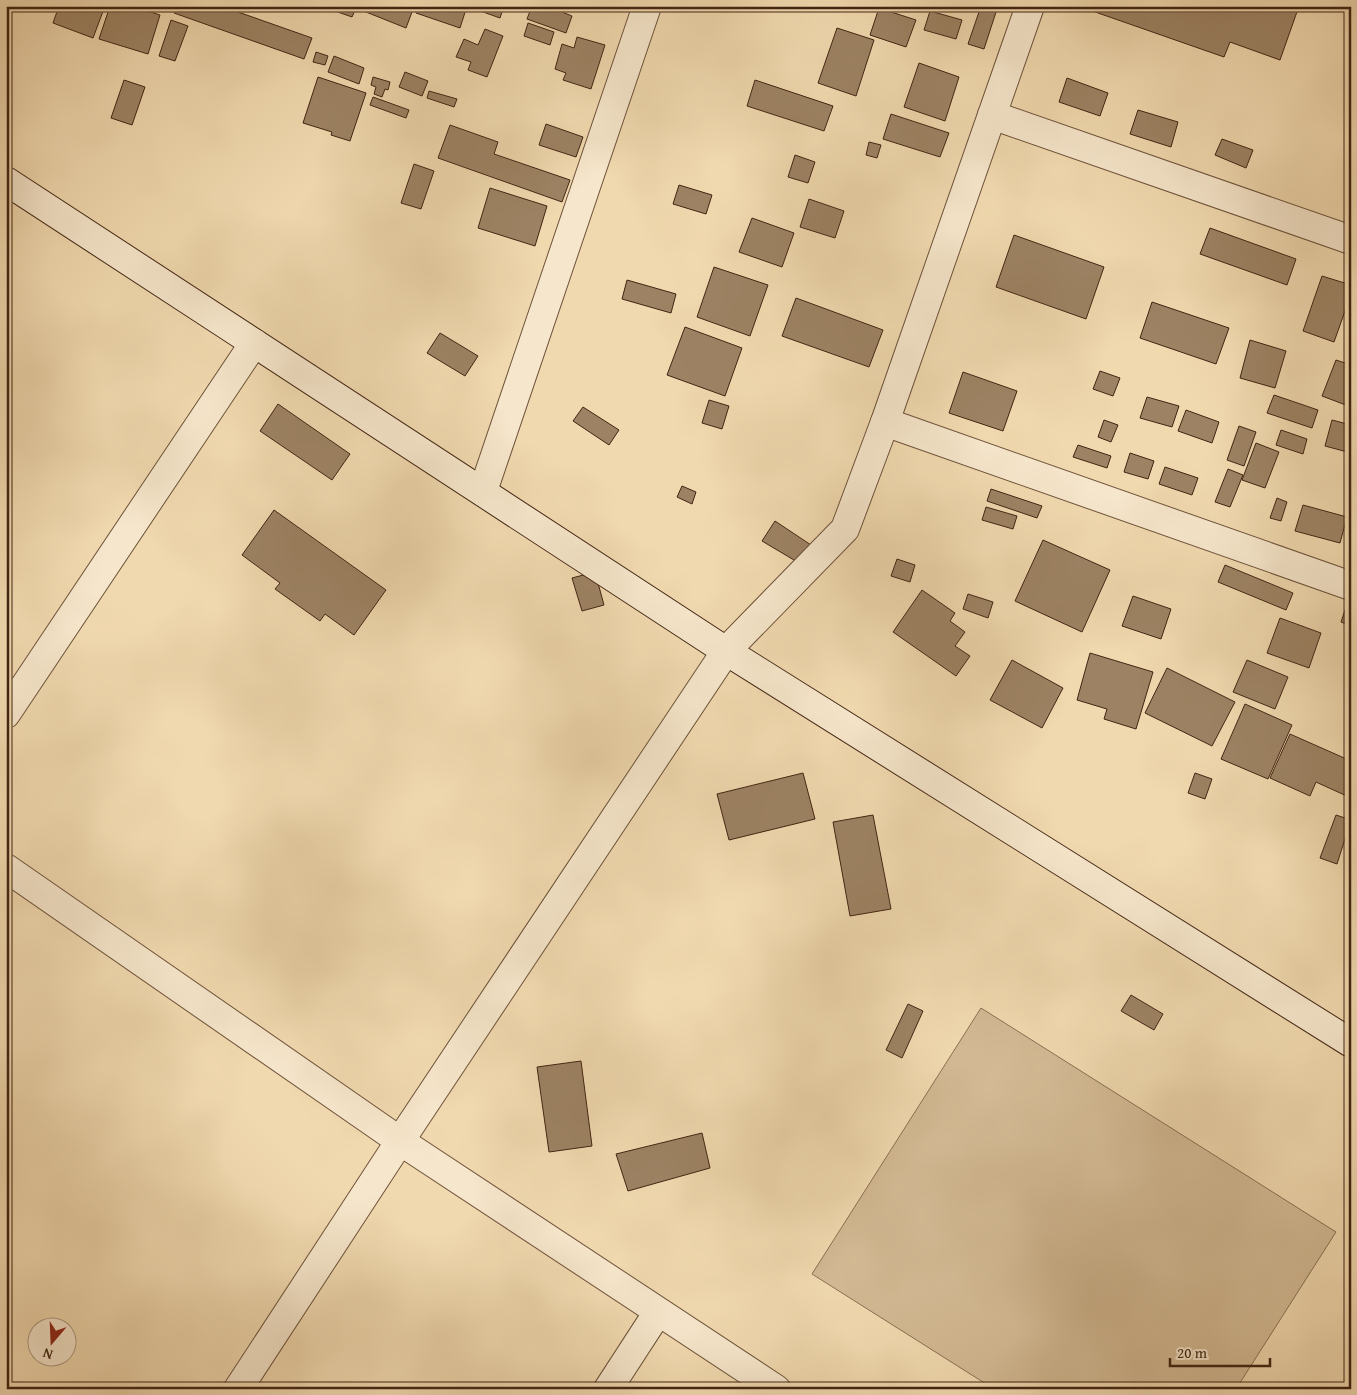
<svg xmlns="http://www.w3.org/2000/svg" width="1357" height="1395" font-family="'Gentium Book Plus',serif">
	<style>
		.green { fill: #d3ba94; stroke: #8a7054 }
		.building { fill: #9d8364; stroke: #412513 }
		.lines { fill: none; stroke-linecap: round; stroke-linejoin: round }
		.street-casing { stroke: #6d523a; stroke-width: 30 }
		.secondary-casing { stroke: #412513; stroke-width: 30 }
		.street { stroke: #f6e6cb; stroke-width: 28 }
		.secondary { stroke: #f6e6cb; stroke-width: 28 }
	</style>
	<rect width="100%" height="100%" fill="#f1d9af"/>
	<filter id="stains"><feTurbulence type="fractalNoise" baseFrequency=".004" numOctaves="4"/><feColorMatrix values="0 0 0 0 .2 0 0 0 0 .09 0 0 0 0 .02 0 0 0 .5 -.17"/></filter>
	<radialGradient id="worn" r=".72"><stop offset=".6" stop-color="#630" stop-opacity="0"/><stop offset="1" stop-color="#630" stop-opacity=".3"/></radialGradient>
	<path class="green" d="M981,1008l355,224 -100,157h-242l-182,-115z"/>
	<g class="building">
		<path d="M59,6h46l-12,32 -40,-15z"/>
		<path d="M110,6h22l28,9 -12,39 -49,-15z"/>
		<path d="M177,6h44l91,32 -8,21 -130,-46z"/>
		<path d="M337,6h59l16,6 -6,16 -50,-20 -4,9 -17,-6z"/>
		<path d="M411,6h56l-7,22 -44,-15 1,-5z"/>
		<path d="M473,6h31l-4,12 -28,-10z"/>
		<path d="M532,6h15l25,10 -6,17 -39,-14z"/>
		<path d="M981,6l16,3 -13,40 -16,-5z"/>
		<path d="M1078,6h221l-19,54 -50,-18 -6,15z"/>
		<path d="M879,8l37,12 -10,27 -36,-12z"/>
		<path d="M930,11l32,9 -6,19 -32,-9z"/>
		<path d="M171,20l17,6 -13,35 -16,-5z"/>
		<path d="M528,23l26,9 -4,13 -26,-9z"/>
		<path d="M837,28l37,12 -18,56 -38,-13z"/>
		<path d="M485,29l18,7 -16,41 -19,-7 3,-8 -15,-5 8,-18 14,6z"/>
		<path d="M577,37l28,8 -14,44 -28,-9 3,-7 -11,-4 7,-25 12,4z"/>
		<path d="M316,52l12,4 -3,9 -12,-3z"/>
		<path d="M334,56l30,12 -5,16 -31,-12z"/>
		<path d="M919,63l40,14 -14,44 -41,-14z"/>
		<path d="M405,72l23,9 -6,15 -23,-9z"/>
		<path d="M318,77l48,16 -16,48 -19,-6 1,-3 -29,-9z"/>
		<path d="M373,77l17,5 -2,8 -3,-1 -3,8 -8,-3 2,-7 -5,-2z"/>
		<path d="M1067,78l41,15 -8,23 -41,-14z"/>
		<path d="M124,80l21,7 -13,38 -21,-7z"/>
		<path d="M755,80l78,26 -9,25 -77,-25z"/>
		<path d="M429,91l28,8 -3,8 -27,-9z"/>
		<path d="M373,97l36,13 -3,8 -36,-13z"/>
		<path d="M1138,110l40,12 -7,25 -41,-13z"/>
		<path d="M891,114l58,19 -9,24 -57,-18z"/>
		<path d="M546,124l37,13 -7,20 -37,-12z"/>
		<path d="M450,125l48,17 -4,12 76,26 -8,22 -124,-44z"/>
		<path d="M1222,139l31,11 -7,18 -31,-13z"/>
		<path d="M869,142l12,3 -4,13 -11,-3z"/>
		<path d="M795,155l20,7 -7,21 -20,-6z"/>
		<path d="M414,164l20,7 -13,38 -20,-6z"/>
		<path d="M679,185l33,10 -6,19 -33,-10z"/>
		<path d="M490,188l57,18 -12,40 -57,-18z"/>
		<path d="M1351,194v17l-5,-2z"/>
		<path d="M809,199l35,12 -9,27 -35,-11z"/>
		<path d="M752,218l42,15 -12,34 -43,-15z"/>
		<path d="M1210,228l86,31 -9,26 -87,-31z"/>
		<path d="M1014,235l90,32 -18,52 -90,-32z"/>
		<path d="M714,267l54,18 -18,51 -53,-19z"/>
		<path d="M1322,276l29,9v9l-17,48 -31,-11z"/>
		<path d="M627,280l49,14 -5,19 -49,-14z"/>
		<path d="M796,298l87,32 -14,37 -87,-31z"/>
		<path d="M1152,302l77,26 -13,36 -76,-26z"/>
		<path d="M685,327l57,21 -17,48 -58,-21z"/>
		<path d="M440,333l38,23 -13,20 -38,-23z"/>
		<path d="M1250,340l36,11 -11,37 -35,-10z"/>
		<path d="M1336,360l15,5v42l-29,-11z"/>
		<path d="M1100,371l20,7 -7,18 -20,-7z"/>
		<path d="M963,372l54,19 -14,40 -54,-18z"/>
		<path d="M1274,395l44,15 -6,18 -45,-15z"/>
		<path d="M1147,397l32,9 -7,21 -32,-9z"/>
		<path d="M709,400l20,6 -7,23 -20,-6z"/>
		<path d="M278,404l72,50 -18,26 -72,-49z"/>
		<path d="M583,407l36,23 -10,15 -36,-24z"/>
		<path d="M1186,410l33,12 -7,21 -34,-12z"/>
		<path d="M1104,420l14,5 -7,17 -13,-5z"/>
		<path d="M1332,420l19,5v28l-26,-7z"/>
		<path d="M1239,426l17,6 -12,34 -17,-6z"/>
		<path d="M1281,430l26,9 -4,15 -27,-9z"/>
		<path d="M1256,443l23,9 -14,36 -23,-8z"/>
		<path d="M1078,445l33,11 -4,12 -34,-11z"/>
		<path d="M1130,453l24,8 -6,18 -24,-7z"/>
		<path d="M1165,467l33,11 -6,17 -33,-11z"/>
		<path d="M1228,469l15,6 -13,32 -15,-5z"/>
		<path d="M682,486l14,6 -4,12 -15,-7z"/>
		<path d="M991,489l51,17 -5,12 -50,-17z"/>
		<path d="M1277,498l10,4 -6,19 -11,-3z"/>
		<path d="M1303,505l44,12 -7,26 -45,-12z"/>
		<path d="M986,507l31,9 -4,13 -31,-9z"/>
		<path d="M274,510l112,80 -32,45 -29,-21 -5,7 -45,-32 5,-6 -38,-28z"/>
		<path d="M775,521l36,24 -12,18 -37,-22z"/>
		<path d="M1043,540l67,30 -28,62 -67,-31z"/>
		<path d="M897,559l18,6 -5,17 -19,-6z"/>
		<path d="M1225,565l68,28 -7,17 -68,-28z"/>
		<path d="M595,572l9,33 -22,6 -10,-33z"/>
		<path d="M922,590l33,23 -5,8 15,11 -10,14 15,10 -14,20 -63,-44z"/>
		<path d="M968,594l25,8 -5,16 -25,-9z"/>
		<path d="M1133,596l38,13 -10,30 -39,-13z"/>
		<path d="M1346,607l5,2v17l-10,-4z"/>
		<path d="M1280,618l41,15 -12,35 -42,-15z"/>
		<path d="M1090,653l63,19 -17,57 -32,-10 3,-10 -30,-9z"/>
		<path d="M1012,660l51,28 -21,40 -52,-28z"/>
		<path d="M1247,660l41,17 -13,32 -42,-17z"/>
		<path d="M1167,668l68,34 -23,44 -67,-33z"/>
		<path d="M1245,704l47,21 -24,54 -47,-20z"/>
		<path d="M1290,734l61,27v37l-35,-16 -6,14 -40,-18z"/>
		<path d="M803,773l12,46 -86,21 -12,-46z"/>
		<path d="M1195,773l17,6 -7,20 -17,-6z"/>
		<path d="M873,815l18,94 -41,7 -17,-94z"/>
		<path d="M1336,815l15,5 -14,44 -17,-6z"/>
		<path d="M1131,995l32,19 -9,16 -33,-19z"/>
		<path d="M908,1004l15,7 -21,47 -16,-8z"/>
		<path d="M581,1061l11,85 -43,6 -12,-85z"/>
		<path d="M702,1133l8,35 -82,23 -12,-37z"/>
	</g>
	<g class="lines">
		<g class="street-casing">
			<g id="street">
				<path d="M992,115l359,125"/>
				<path d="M885,422l466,164"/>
				<path d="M483,491l164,-485"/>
				<path d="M6,714l248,-371"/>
				<path d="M6,868l394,273 376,248"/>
				<path d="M238,1389l162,-248 326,-490 119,-122 40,-107 145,-416"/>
				<path d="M608,1389l50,-77"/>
			</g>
		</g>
		<g class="secondary-casing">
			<path id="secondary" d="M6,181l720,470 625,392"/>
		</g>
		<use href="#street" class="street"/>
		<use href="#secondary" class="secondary"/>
	</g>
	<rect width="1357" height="1395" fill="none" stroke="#f1d9af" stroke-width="25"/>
	<rect x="8" y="8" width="1342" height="1380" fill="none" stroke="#412513" stroke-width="2.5"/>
	<rect x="12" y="12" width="1332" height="1370" fill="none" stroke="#412513"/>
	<g transform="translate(52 1342) rotate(199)"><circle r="24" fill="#f6e6cb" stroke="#ae9981"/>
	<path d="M0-4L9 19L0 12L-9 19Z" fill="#8f2418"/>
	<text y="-8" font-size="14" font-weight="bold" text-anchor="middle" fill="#412513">N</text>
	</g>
	<path d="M1170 1358v8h100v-8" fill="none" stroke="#412513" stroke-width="2.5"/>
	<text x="1177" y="1358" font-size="15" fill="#412513" stroke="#f6e6cb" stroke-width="4" paint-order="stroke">20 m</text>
	<rect width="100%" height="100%" filter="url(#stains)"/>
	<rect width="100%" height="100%" fill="url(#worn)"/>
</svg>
